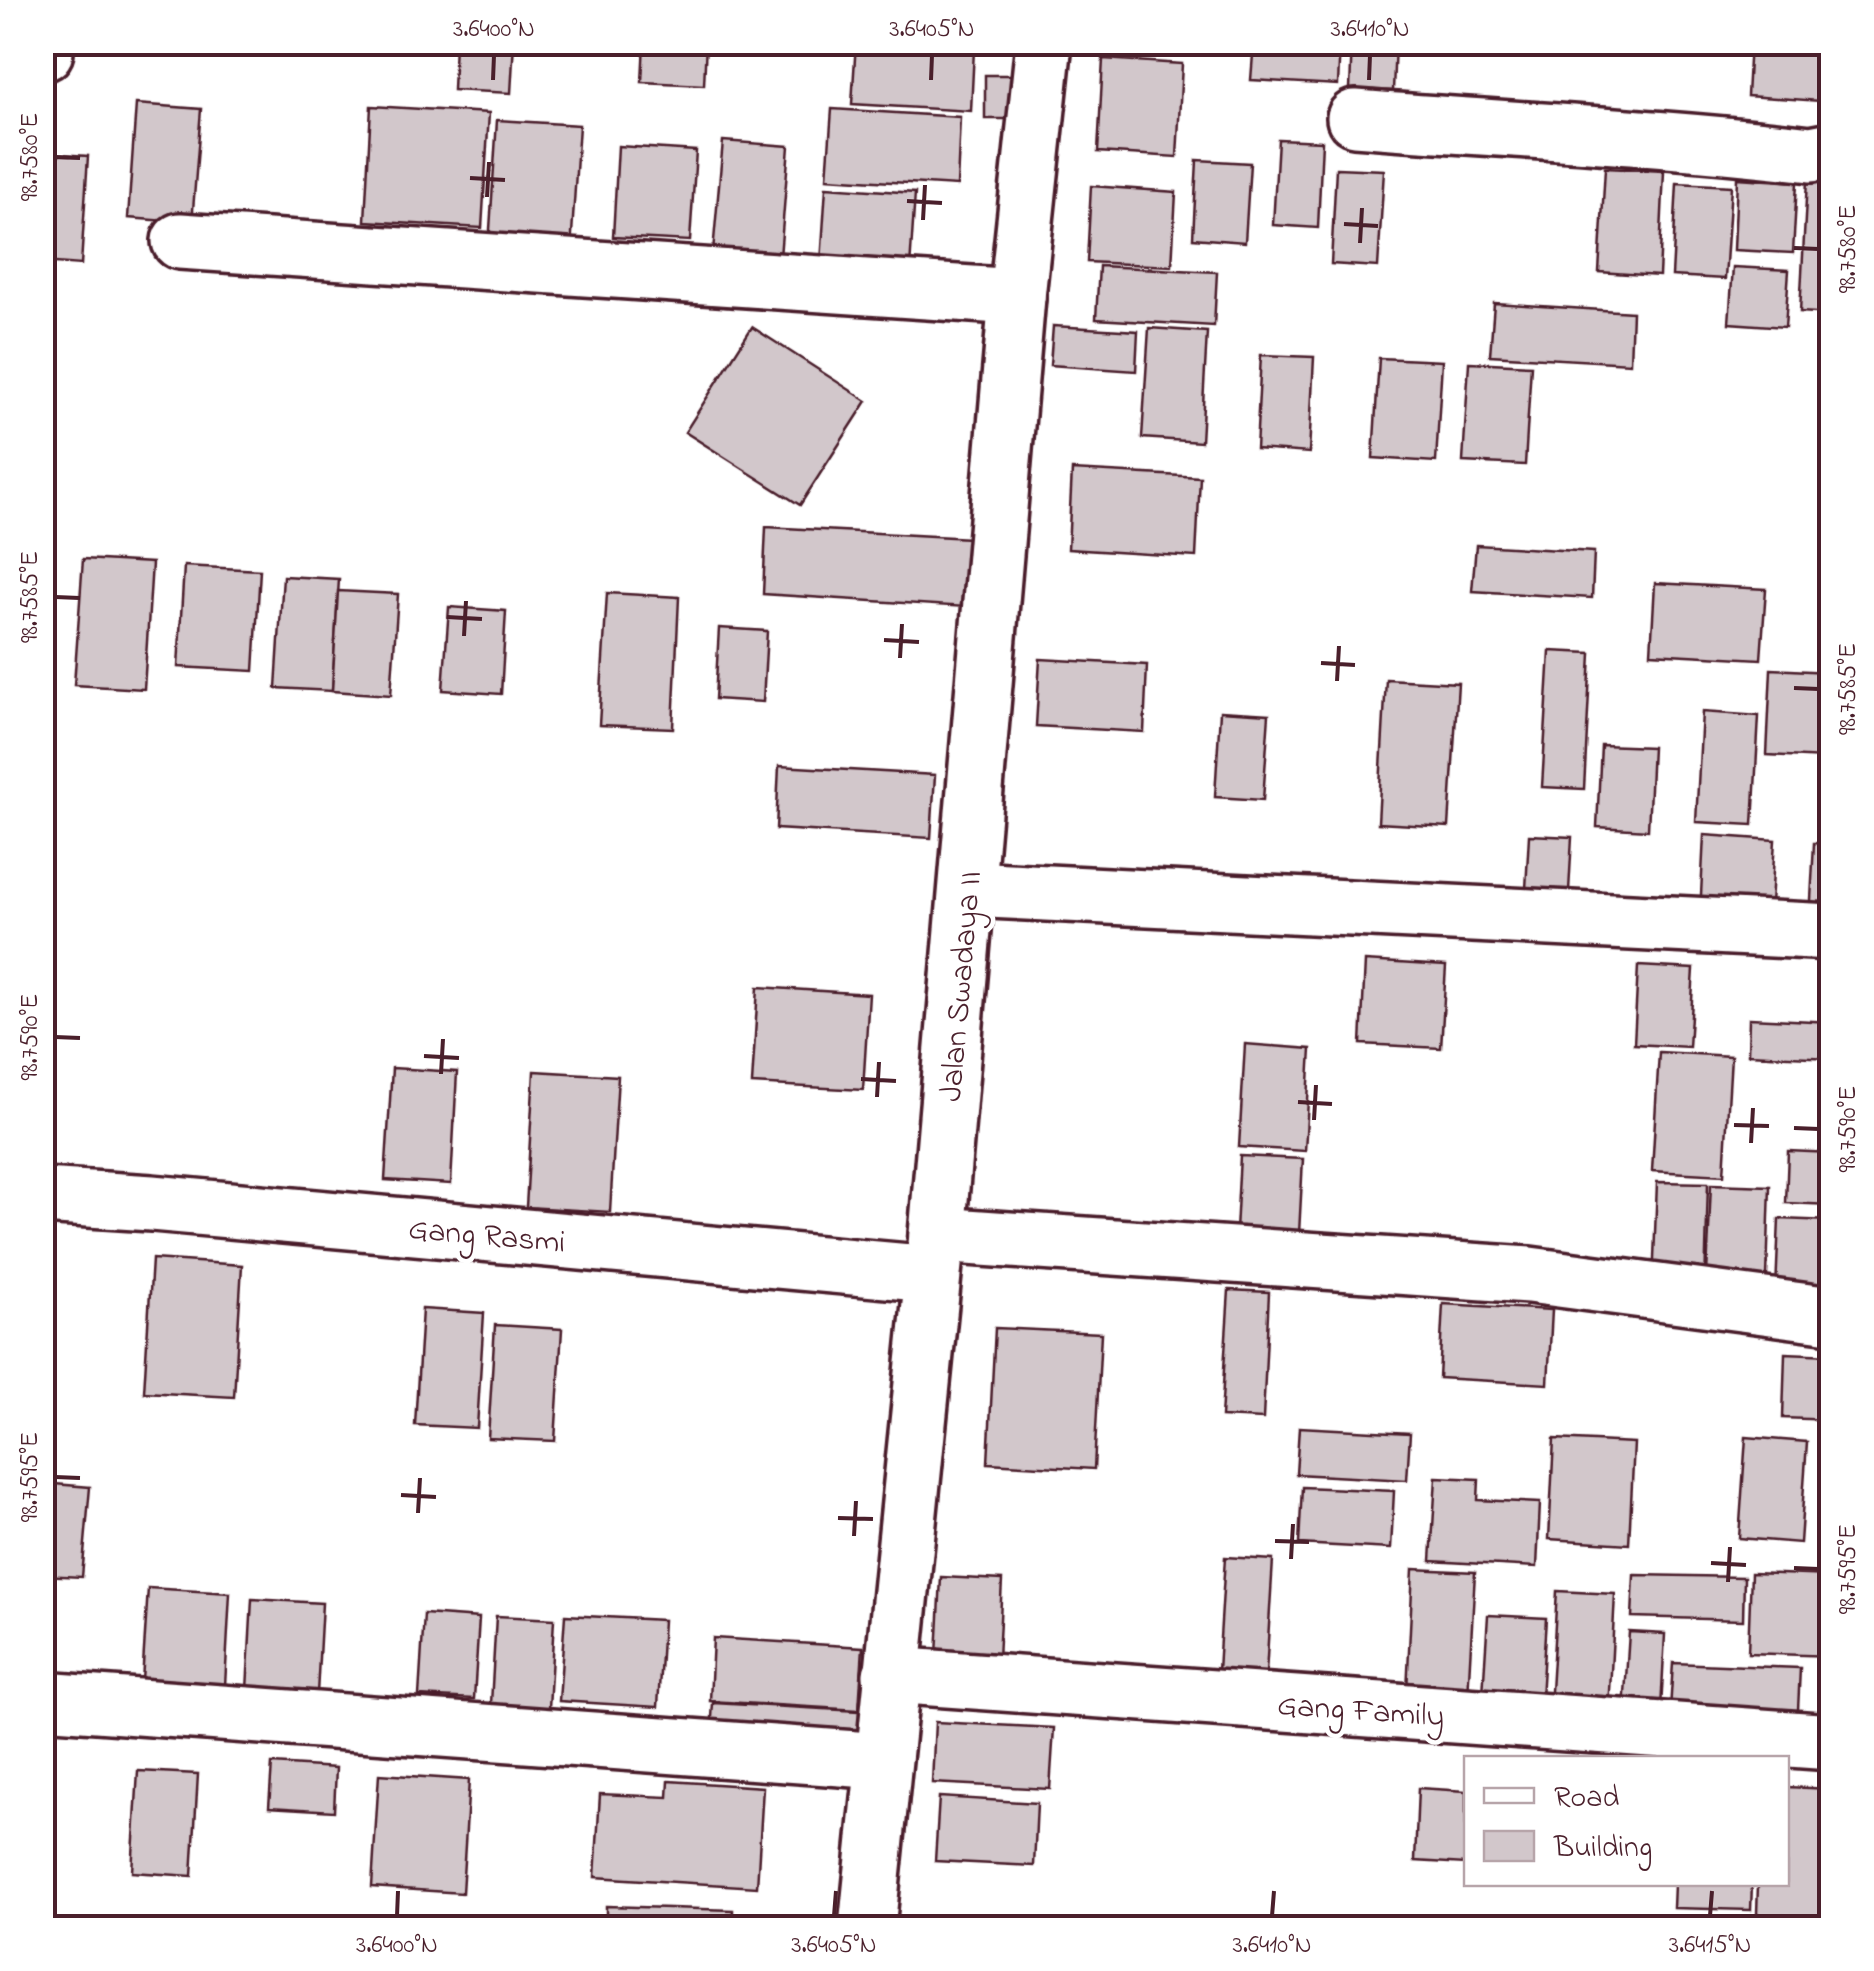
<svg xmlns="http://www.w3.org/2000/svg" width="1874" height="1971" font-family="'Indie Flower',sans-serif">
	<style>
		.building { fill: #d2c7cb; stroke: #4a1f2b; stroke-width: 2.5 }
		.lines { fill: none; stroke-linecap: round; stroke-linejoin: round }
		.minor-casing { stroke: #4a1f2b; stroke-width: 62 }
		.minor { stroke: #fff; stroke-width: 55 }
		.ticks { fill: none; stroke: #4a1f2b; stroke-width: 4 }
		.labels { text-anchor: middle; stroke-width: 9; stroke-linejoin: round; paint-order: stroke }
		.street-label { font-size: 32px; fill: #4a1f2b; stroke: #fff }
		.neatline { fill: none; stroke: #4a1f2b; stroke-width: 4 }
		.ticks-label { font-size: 25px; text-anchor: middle; fill: #4a1f2b }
	</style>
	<rect width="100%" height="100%" fill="#fff"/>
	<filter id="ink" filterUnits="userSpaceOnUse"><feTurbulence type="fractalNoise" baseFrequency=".01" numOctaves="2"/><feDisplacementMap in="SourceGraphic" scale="20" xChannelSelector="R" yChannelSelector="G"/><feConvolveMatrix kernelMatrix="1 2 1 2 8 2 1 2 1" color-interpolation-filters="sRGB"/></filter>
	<g filter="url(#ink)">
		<g class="building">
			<path d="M455,42h59l-3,51 -58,-3z"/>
			<path d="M644,42h62l-2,43 -62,-3z"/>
			<path d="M856,42l118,7 -3,62 -119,-7z"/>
			<path d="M1254,42h86l-2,43 -87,-5z"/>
			<path d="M1352,42h43l-2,49 -43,-2z"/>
			<path d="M1750,42h74l-4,59 -73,-5z"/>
			<path d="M1830,42h2v44h-5z"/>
			<path d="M1103,59l79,5 -5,93 -79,-5z"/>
			<path d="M985,75h34l-1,44h-33z"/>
			<path d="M136,104l65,5 -9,114 -64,-5z"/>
			<path d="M371,106l118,7 -7,115 -117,-7z"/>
			<path d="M832,109l128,8 -3,69 -130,-8z"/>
			<path d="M497,120l82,5 -8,125 -82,-5z"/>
			<path d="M1278,139l44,2 -4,87 -45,-3z"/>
			<path d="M723,141l66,5 -9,111 -67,-5z"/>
			<path d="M618,146l78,5 -6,90 -77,-4z"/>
			<path d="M42,153l46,3 -7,109 -39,-3z"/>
			<path d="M1197,160l53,3 -5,79 -52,-4z"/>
			<path d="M1336,168l48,2 -6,97 -47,-3z"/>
			<path d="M1605,168l59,3 -5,105 -60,-4z"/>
			<path d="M1737,178l60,4 -4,71 -59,-3z"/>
			<path d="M1807,180l25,2v132l-32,-2z"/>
			<path d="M1677,183l54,3 -6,93 -53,-3z"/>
			<path d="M1091,186l85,6 -4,74 -85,-4z"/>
			<path d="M826,187l89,6 -5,75 -89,-5z"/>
			<path d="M1099,266l118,6 -3,54 -118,-7z"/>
			<path d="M1733,267l56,3 -4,57 -56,-4z"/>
			<path d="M1494,303l138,9 -2,51 -140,-8z"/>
			<path d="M1053,326l85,5 -2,40 -86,-6z"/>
			<path d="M752,327l115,74 -67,104 -115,-73z"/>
			<path d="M1149,328l58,4 -6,110 -59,-4z"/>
			<path d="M1261,355l53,2 -5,96 -53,-4z"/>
			<path d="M1379,358l63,3 -6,101 -63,-4z"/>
			<path d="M1469,362l62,3 -6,100 -62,-3z"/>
			<path d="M1072,470l128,7 -4,80 -128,-8z"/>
			<path d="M766,527l204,11 -4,69 -203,-13z"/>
			<path d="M1476,545l118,7 -2,46 -120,-7z"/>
			<path d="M83,559l69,4 -8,126 -70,-4z"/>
			<path d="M184,566l76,4 -6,101 -76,-4z"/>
			<path d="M283,576l56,3 -7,112 -56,-3z"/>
			<path d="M1655,583l111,6 -5,70 -110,-6z"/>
			<path d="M338,591l60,3 -7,101 -59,-4z"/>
			<path d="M607,593l72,4 -6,131 -74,-3z"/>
			<path d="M449,607l57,4 -5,83 -58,-4z"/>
			<path d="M719,628l48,3 -4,71 -48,-3z"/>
			<path d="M1550,651l41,2 -7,136 -42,-2z"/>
			<path d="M1040,659l107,6 -3,67 -108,-6z"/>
			<path d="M1771,669l57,3 -4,86 -57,-3z"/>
			<path d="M1386,679l72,4 -9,144 -71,-4z"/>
			<path d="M1220,711l49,3 -6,86 -48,-3z"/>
			<path d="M1702,712l57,4 -6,109 -57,-3z"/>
			<path d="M1601,745l51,2 -4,83 -51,-3z"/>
			<path d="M779,766l156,9 -4,63 -155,-9z"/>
			<path d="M1529,835l43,2 -4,72 -43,-2z"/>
			<path d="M1704,835l71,5 -5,79 -70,-4z"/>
			<path d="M1814,843l18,1v77l-22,-2z"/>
			<path d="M1365,961l81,5 -5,82 -80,-4z"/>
			<path d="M1638,966l56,3 -5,78 -55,-3z"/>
			<path d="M758,987l111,7 -6,96 -111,-6z"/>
			<path d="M1749,1018l83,4v36l-84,-4z"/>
			<path d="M1245,1044l66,5 -6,102 -66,-4z"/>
			<path d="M1659,1052l72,4 -7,119 -72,-4z"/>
			<path d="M392,1068l65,4 -6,112 -66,-4z"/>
			<path d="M534,1071l84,5 -8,136 -84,-5z"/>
			<path d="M1788,1151l44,2v52l-46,-2z"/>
			<path d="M1240,1156l63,3 -5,93 -63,-3z"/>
			<path d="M1657,1182l51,1 -3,104 -52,-2z"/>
			<path d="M1711,1184l59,2 -3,91 -60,-2z"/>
			<path d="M1779,1219l53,2v71l-56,-2z"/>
			<path d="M152,1259l90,6 -8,132 -90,-5z"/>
			<path d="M1229,1290l40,2 -6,127 -42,-2z"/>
			<path d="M1443,1304l109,6 -4,74 -109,-6z"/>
			<path d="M422,1309l62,4 -7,115 -62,-3z"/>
			<path d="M495,1325l67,4 -7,112 -67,-3z"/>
			<path d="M995,1328l106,5 -7,136 -106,-6z"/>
			<path d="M1785,1353l47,2v65l-49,-2z"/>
			<path d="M1299,1427l111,6 -3,47 -111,-6z"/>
			<path d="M1746,1437l61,5 -7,101 -61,-5z"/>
			<path d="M1554,1439l80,4 -5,101 -80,-5z"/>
			<path d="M1436,1477l43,2 -1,21 62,3 -3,64 -106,-6z"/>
			<path d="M42,1483l48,4 -8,90 -40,-2z"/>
			<path d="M1302,1487l92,4 -3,58 -92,-5z"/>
			<path d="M1225,1557l48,3 -8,130 -48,-3z"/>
			<path d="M1413,1569l62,3 -8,142 -61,-3z"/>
			<path d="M1751,1573l81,3v80l-84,-3z"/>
			<path d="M1634,1575l110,2 -1,43 -111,-3z"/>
			<path d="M941,1577l61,3 -5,99 -61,-3z"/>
			<path d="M148,1588l82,5 -5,93 -83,-5z"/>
			<path d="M1557,1591l58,3 -6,117 -59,-3z"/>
			<path d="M252,1599l70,4 -6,109 -70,-4z"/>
			<path d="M424,1614l55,4 -5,81 -55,-3z"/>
			<path d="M565,1615l98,5 -5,87 -99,-6z"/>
			<path d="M1488,1615l58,3 -6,96 -58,-4z"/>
			<path d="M496,1616l58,3 -5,89 -58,-4z"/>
			<path d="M1629,1632l36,2 -5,94 -37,-2z"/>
			<path d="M713,1638l150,9 -4,63 -149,-9z"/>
			<path d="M1673,1663l127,5 -3,63 -128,-5z"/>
			<path d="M713,1703l146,8 -2,44 -147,-8z"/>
			<path d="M935,1722l119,6 -4,61 -118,-6z"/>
			<path d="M272,1764l64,4 -2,43 -65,-4z"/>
			<path d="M138,1771l60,3 -6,102 -60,-4z"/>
			<path d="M379,1774l90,6 -7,113 -90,-6z"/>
			<path d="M669,1781l94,6 -6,100 -162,-10 5,-83 68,3z"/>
			<path d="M1786,1787l46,2v128l-75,-3 1,-30h28z"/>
			<path d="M1418,1788l48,3v73l-51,-3z"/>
			<path d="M939,1797l98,6 -3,63 -99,-5z"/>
			<path d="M1674,1884h78l-1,26 -78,-2z"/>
			<path d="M606,1906l127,4v18h-127z"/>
			<path d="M310,1922l74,4v2h-74z"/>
		</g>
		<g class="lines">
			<g class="minor-casing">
				<g id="minor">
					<path d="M42,52h3"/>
					<path d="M1355,118c152,12 304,18 456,36l21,-4"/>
					<path d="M180,241l837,56"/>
					<path d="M968,889l864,43"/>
					<path d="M42,1196l110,7 779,71"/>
					<path d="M937,1235l592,40 303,40"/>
					<path d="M891,1675l941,67"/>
					<path d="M42,1700l841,61"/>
					<path d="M867,1928l70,-693 80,-938 27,-255"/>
				</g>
			</g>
			<use href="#minor" class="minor"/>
		</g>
	</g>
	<path class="ticks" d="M493,80l1,-25M931,80l1,-25M1369,80l1,-25M55,157l25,1M470,178l35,2M487,197l2,-35M907,201l35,2M923,220l2,-35M1344,224l34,2M1360,243l2,-35M1794,248l25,1M55,597l25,1M447,617l35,2M464,636l2,-35M884,640l35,2M900,658l2,-34M1321,663l34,2M1337,681l2,-35M1794,688l25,1M55,1037l25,1M424,1056l35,2M441,1074l2,-35M861,1079l35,2M877,1097l2,-35M1298,1102l34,2M1314,1120l2,-35M1734,1125l35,1M1794,1128l25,1M1751,1143l2,-35M55,1477l25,1M401,1495l35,2M418,1513l2,-35M838,1518l35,1M854,1536l2,-35M1275,1541l34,1M1291,1559l2,-35M1711,1563l35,2M1794,1568l25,1M1728,1582l2,-35M397,1916l1,-25M834,1916l2,-25M1272,1916l2,-25M1710,1916l2,-25"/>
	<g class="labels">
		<g class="street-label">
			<text transform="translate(959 986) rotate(-85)" y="11">Jalan Swadaya II</text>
			<text transform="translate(487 1234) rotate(5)" y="11">Gang Rasmi</text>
			<text transform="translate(1361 1709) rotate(4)" y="11">Gang Family</text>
		</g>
	</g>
	<rect width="1874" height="1971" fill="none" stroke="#fff" stroke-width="110"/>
	<rect x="1464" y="1756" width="325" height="130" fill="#ffffff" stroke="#b7a5aa" stroke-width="2.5"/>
	<rect x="1484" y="1788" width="50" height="15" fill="#ffffff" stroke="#b7a5aa" stroke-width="2.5"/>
	<text x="1554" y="1806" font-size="30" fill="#4a1f2b">Road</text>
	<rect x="1484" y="1831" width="50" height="30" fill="#d2c7cb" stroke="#b7a5aa" stroke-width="2.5"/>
	<text x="1554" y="1856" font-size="30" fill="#4a1f2b">Building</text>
	<rect x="55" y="55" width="1764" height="1861" class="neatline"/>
	<g class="ticks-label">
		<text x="494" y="36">3.6400°N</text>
		<text x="932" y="36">3.6405°N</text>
		<text x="1370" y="36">3.6410°N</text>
		<text transform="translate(28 157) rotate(-90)" y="9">98.7580°E</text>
		<text transform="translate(1846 249) rotate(-90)" y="9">98.7580°E</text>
		<text transform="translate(28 597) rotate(-90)" y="9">98.7585°E</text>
		<text transform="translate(1846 689) rotate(-90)" y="9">98.7585°E</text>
		<text transform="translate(28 1037) rotate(-90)" y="9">98.7590°E</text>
		<text transform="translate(1846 1129) rotate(-90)" y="9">98.7590°E</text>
		<text transform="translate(28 1477) rotate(-90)" y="9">98.7595°E</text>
		<text transform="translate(1846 1569) rotate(-90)" y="9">98.7595°E</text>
		<text x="397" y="1952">3.6400°N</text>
		<text x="834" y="1952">3.6405°N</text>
		<text x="1272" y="1952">3.6410°N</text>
		<text x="1710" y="1952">3.6415°N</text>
	</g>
</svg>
